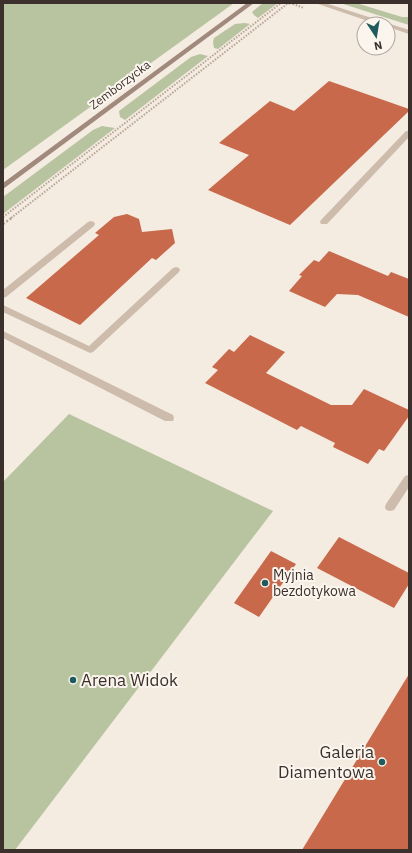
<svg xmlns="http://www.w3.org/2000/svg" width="412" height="853" font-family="'IBM Plex Sans',sans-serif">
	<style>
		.green { fill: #b8c4a0 }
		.building { fill: #c8694b }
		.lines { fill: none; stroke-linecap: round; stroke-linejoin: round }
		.path-far1 { stroke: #b9a596; stroke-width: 2; stroke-dasharray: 1.5 1.5; stroke-linecap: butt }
		.path { stroke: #b9a596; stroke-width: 2.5; stroke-dasharray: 2 2; stroke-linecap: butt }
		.lane { fill: #cdbbac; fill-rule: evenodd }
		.street { fill: #cdbbac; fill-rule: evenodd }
		.secondary { fill: #a18a7d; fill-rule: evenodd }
		.poi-dot { fill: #1f5a5e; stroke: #fbf5ee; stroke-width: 1.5 }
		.labels { text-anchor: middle; stroke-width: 4; stroke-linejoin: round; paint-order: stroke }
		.far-street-label { font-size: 12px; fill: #3b302b; stroke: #fbf5ee }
		.poi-label { font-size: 14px; fill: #3b302b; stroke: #fbf5ee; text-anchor: start }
		.near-poi-label { font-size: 17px; fill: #3b302b; stroke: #fbf5ee; text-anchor: start }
	</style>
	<rect width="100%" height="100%" fill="#f4ebe1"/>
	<g class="green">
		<path d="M3,3h231l-231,167z"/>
		<path d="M263,3h15l-20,15 -4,-3 -2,-3z"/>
		<path d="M340,3h16l46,14h7v8z"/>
		<path d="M245,23l5,1 -32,25 -4,-1 -1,-6 1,-4 21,-14z"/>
		<path d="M200,54l8,2 -83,64 -5,-3 -1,-6 72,-54z"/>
		<path d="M102,126l13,2 -112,86v-17l90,-67z"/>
		<path d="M69,414l204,97 -258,339h-12v-368z"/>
	</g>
	<g class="building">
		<path d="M329,81l80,28v2l-119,114 -82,-35 41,-35 -30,-12 51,-42 24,10z"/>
		<path d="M127,214l12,5 3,13 30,-3 3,14 -19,17 -4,-2 -72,67 -54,-27 73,-63 -4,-2 19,-16z"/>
		<path d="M329,251l59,25 3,-4 18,7v38l-51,-22 -21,-1 -12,13 -36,-16 13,-15 -3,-1 15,-15 5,2z"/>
		<path d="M250,335l35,17 -19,21 65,32h21l12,-16 45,21v6l-25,35 -5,-2 -11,15 -35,-17 2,-4 -34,-17 -4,4 -92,-47 13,-13 -6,-3 17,-18 5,3z"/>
		<path d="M339,537l70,36v11l-15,24 -77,-40z"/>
		<path d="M271,551l25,13 -37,53 -25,-14z"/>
		<path d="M409,674v176h-107z"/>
	</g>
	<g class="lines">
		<g class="path-far1">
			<path d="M293,4l11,4"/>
			<path d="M3,217l278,-214"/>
			<path d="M11,218l276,-214 8,-1"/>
		</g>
		<path class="path" d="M3,224l10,-7"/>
		<g class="lane">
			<path d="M406,131h3v6l-82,87h-6l-1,-2 1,-2z"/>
			<path d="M91,221l3,1 1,2 -1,2 -88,71 -3,1v-8l85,-68z"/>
			<path d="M176,267l3,1 1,2 -1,2 -86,80 -3,1 -87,-41v-7l86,41 84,-78z"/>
			<path d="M3,331l170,84 1,3 -1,3h-8l-162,-83z"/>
			<path d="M409,475v12l-15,23 -4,1 -4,-1 -1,-3 1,-3 19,-28z"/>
		</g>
		<path class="street" d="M315,3h10l84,27v4l-21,-7v-3h-11z"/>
		<path class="secondary" d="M247,3h7l-251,186v-6z"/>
	</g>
	<g class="poi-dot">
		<circle cx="265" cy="583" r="4"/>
		<circle cx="73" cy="680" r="4"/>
		<circle cx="382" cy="762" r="4"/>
	</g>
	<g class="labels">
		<g class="far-street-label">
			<text transform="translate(120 85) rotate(-37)" y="4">Zemborzycka</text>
		</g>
		<g class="poi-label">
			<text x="273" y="580">Myjnia<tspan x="273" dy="16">bezdotykowa</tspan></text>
		</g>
		<g class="near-poi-label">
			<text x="81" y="686">Arena Widok</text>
			<text x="374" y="758" text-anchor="end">Galeria<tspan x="374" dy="20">Diamentowa</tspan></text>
		</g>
	</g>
	<rect width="412" height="853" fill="none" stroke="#3b302b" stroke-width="8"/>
	<g transform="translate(376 36) rotate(168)"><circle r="19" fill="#fbf5ee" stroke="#aea6a0"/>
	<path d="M0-3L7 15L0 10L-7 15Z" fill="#1f5a5e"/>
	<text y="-6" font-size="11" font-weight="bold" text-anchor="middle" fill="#3b302b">N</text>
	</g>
</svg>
